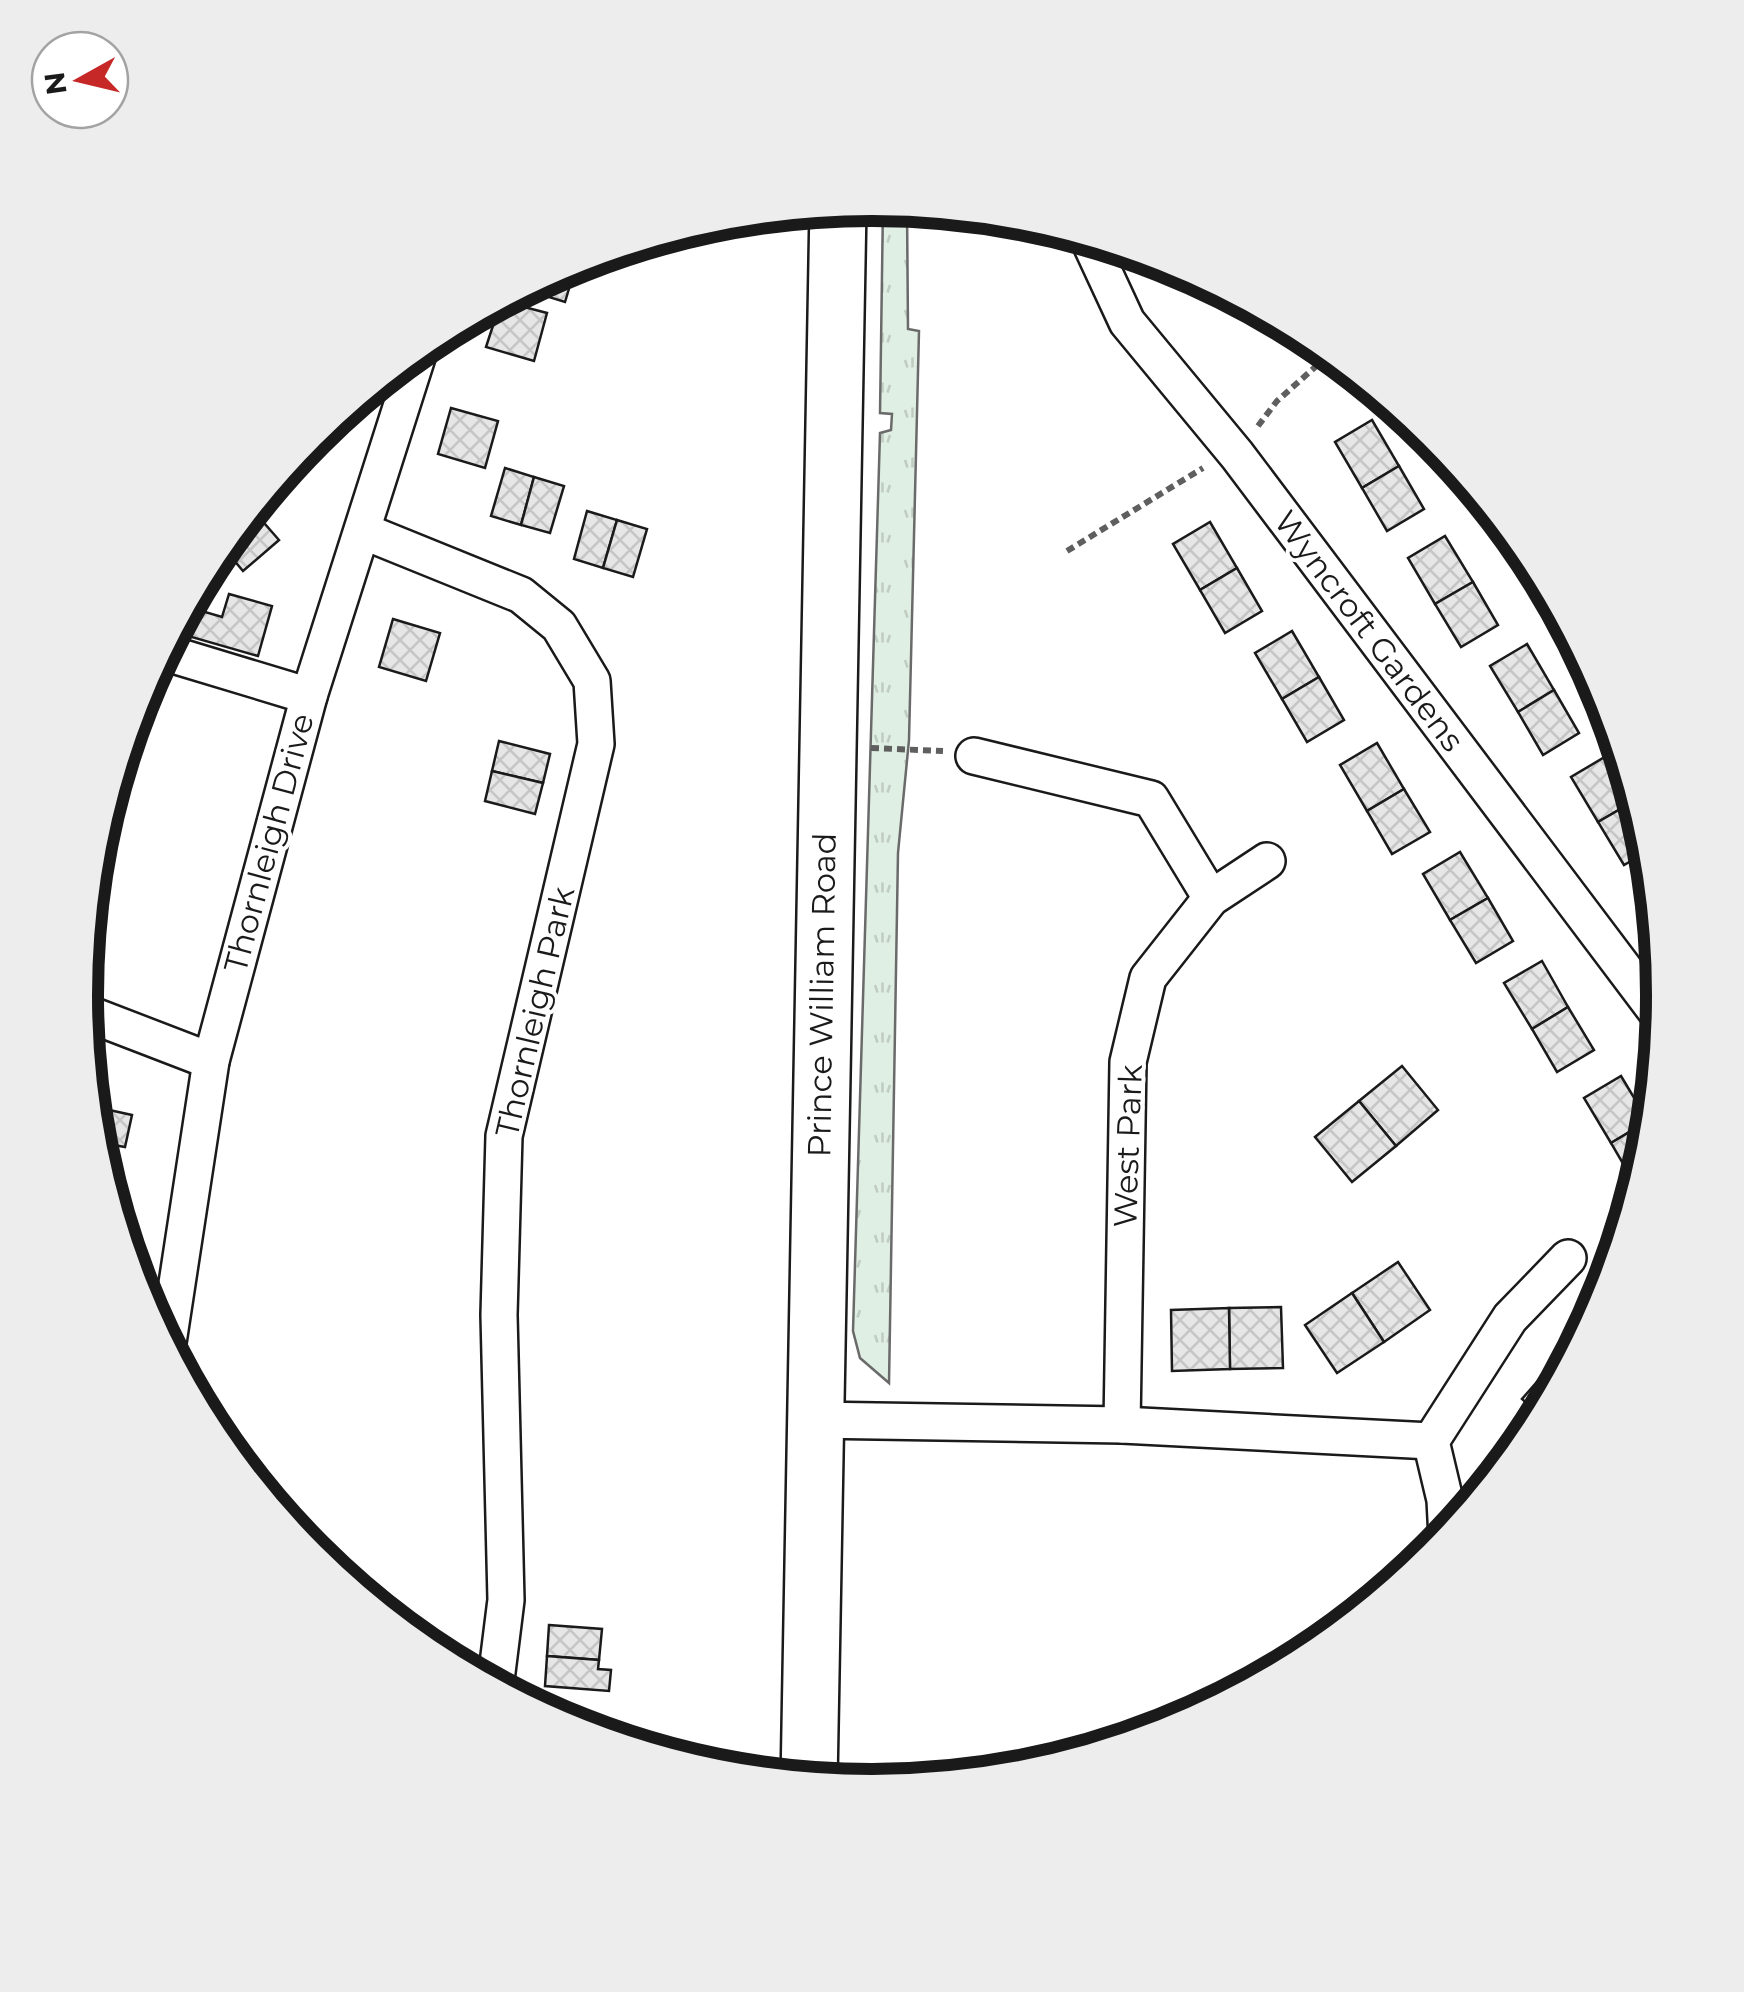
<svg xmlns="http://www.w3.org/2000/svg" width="1744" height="1992" font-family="Montserrat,sans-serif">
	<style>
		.grass { fill: url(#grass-tufts); stroke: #6a6a6a; stroke-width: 2.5 }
		.building { fill: url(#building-cross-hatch); stroke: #1a1a1a; stroke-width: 2.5 }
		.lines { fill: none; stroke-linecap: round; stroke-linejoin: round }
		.minor-casing { stroke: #1a1a1a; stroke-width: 40 }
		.primary-casing { stroke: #1a1a1a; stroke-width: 60 }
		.path { stroke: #5f5f5f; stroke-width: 6; stroke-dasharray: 8 5; stroke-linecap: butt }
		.minor { stroke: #fff; stroke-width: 35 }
		.primary { stroke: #fff; stroke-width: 55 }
		.labels { text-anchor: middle; stroke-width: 8; stroke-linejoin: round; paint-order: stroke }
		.street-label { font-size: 32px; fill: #1a1a1a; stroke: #fff }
		.rim { fill: none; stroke: #1a1a1a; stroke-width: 12 }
	</style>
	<defs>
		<pattern id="grass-tufts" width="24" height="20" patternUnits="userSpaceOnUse" patternTransform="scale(2.5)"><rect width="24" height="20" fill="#e0efe3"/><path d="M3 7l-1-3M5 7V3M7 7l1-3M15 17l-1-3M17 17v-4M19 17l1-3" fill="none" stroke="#c0ccc2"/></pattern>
		<pattern id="building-cross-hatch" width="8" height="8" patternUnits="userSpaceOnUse" patternTransform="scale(2.5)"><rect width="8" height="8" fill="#e6e6e6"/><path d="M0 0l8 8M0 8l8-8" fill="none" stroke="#c5c5c5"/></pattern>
	</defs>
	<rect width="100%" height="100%" fill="#fff"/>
	<path class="grass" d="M883,205l24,2 1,122 11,2 -10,409 -11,113 -9,530 -29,-25 -7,-27 27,-898 11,-3 1,-16 -12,-1z"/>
	<g class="building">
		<path d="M577,262l-12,40 -42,-13 46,-25z"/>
		<path d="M501,301l46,12 -13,48 -48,-14z"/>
		<path d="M451,408l47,13 -13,47 -47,-14z"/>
		<path d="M1372,420l27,46 -37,22 -27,-46z"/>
		<path d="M1399,466l25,43 -37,22 -25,-43z"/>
		<path d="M505,468l29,9 -13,48 -30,-9z"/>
		<path d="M534,477l30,9 -14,47 -29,-8z"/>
		<path d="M252,509l27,31 -36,31 -21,-25z"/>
		<path d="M587,511l30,9 -14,48 -29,-9z"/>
		<path d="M617,520l30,9 -14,48 -30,-9z"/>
		<path d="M1210,522l27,46 -37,22 -27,-46z"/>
		<path d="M1445,536l28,46 -38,22 -27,-46z"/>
		<path d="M1237,568l25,43 -37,22 -25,-43z"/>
		<path d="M1473,582l25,43 -37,22 -26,-43z"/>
		<path d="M229,594l43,12 -14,50 -70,-20 7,-27 27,8z"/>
		<path d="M393,619l47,14 -14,48 -47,-14z"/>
		<path d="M1292,631l27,46 -37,22 -27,-46z"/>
		<path d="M1527,644l27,46 -36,22 -28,-46z"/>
		<path d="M1319,677l25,43 -37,22 -25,-43z"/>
		<path d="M1554,690l25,43 -36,22 -25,-43z"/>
		<path d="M499,741l51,13 -7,29 -51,-12z"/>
		<path d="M1377,743l27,46 -37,22 -27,-46z"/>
		<path d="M1608,755l28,45 -38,22 -27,-45z"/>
		<path d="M492,771l51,12 -8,31 -50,-13z"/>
		<path d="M1404,789l26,43 -38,22 -25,-43z"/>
		<path d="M1636,800l14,50 -26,15 -26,-43z"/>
		<path d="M1460,852l28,46 -38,22 -27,-46z"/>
		<path d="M1488,898l25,43 -37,22 -26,-43z"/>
		<path d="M1542,961l26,46 -36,22 -28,-46z"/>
		<path d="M1568,1007l26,43 -37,22 -25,-43z"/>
		<path d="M1402,1066l36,44 -42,36 -37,-45z"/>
		<path d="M1621,1076l27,45 -37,22 -27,-45z"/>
		<path d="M1359,1101l37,45 -44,36 -37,-45z"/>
		<path d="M91,1106l41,9 -7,32 -17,-3 -6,28z"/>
		<path d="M1648,1121l1,30 -13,35 -25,-43z"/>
		<path d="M1398,1262l32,48 -46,32 -32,-49z"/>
		<path d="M1352,1293l32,49 -47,31 -32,-48z"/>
		<path d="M1281,1307l2,61 -53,1 -1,-61z"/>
		<path d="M1229,1308l1,61 -58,2 -1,-61z"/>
		<path d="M1593,1319l-26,49 -10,-9z"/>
		<path d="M1557,1359l10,9 -26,48 -19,-17z"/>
		<path d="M549,1625l53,4 -3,31 -52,-4z"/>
		<path d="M547,1656l52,4 -1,9 13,1 -2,21 -64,-5z"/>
	</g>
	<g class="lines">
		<g class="minor-casing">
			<g id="minor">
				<path d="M1088,238l39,84 110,133 425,564"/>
				<path d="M363,531l158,64 38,31 33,55 4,63 -92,392 -5,179 7,285 -11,88"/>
				<path d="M166,645l14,12 129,39"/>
				<path d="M974,756l177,43 60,99"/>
				<path d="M81,1011l130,50"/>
				<path d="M167,1349l44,-288 98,-365 111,-348"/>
				<path d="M814,1420l308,5 309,16"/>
				<path d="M1122,1425l6,-363 20,-84 63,-80 56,-37"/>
				<path d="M1447,1538l-2,-38 -14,-59 79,-123 58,-60"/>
			</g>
		</g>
		<g class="primary-casing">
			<path id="primary" d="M809,1782l29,-1575"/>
		</g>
		<g class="path">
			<path d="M1258,426l19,-25 54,-48"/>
			<path d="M1067,551l136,-83"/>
			<path d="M871,748l72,3"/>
		</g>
		<use href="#minor" class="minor"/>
		<use href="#primary" class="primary"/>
	</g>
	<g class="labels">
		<g class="street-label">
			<text transform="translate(1369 631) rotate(53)" y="11">Wyncroft Gardens</text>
			<text transform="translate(269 843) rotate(-75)" y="11">Thornleigh Drive</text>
			<text transform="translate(822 995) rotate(-89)" y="11">Prince William Road</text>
			<text transform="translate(535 1012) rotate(-77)" y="11">Thornleigh Park</text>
			<text transform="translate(1128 1146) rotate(-88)" y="11">West Park</text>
		</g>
	</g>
	<path d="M0 0H1744V1992H0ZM98 995a774 774 0 1 1 1548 0a774 774 0 1 1-1548 0Z" fill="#ededed" fill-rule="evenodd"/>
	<path class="rim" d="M98 995a774 774 0 1 1 1548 0a774 774 0 1 1-1548 0Z"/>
	<g transform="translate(80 80) rotate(262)"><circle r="48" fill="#ffffff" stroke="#a3a3a3" stroke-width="2.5"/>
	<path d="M0-8L18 38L0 25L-18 38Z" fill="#c62828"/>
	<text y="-15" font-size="28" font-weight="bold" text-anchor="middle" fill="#1a1a1a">N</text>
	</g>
</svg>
